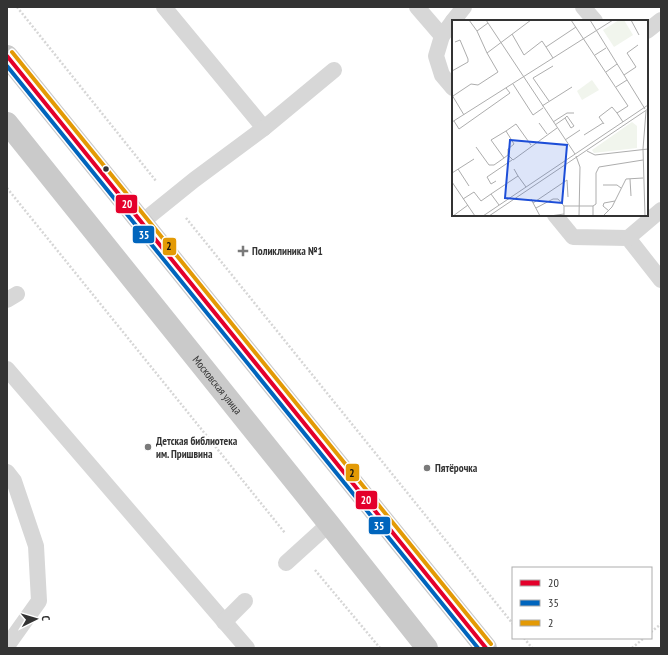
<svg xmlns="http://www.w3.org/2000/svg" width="668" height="655" font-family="'PT Sans Narrow',sans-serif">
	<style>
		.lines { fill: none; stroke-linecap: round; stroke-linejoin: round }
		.path { stroke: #d6d6d6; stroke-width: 2.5; stroke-dasharray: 2 2; stroke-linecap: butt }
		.lane { stroke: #d7d7d7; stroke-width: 16 }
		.primary { stroke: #cacaca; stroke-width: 22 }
		.bus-1-casing { stroke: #fff; stroke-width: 7 }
		.bus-2-casing { stroke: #fff; stroke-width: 7 }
		.bus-3-casing { stroke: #fff; stroke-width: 7 }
		.bus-1 { stroke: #e4002b; stroke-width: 4 }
		.bus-2 { stroke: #0065bd; stroke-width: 4 }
		.bus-3 { stroke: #e39a05; stroke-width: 4 }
		.bus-dot { fill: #333; stroke: #fff; stroke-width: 1.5 }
		.poi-dot { fill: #7a7a7a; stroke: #fff; stroke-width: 1.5 }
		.labels { text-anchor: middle; stroke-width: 4; stroke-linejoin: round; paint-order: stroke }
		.poi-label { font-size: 11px; font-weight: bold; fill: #333; stroke: #fff; text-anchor: start }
		.street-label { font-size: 11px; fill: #333; stroke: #fff }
		.inset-road { fill: none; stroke: #adadad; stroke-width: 1 }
		.view { fill: #1d4ed8; fill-opacity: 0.15; stroke: #1d4ed8; stroke-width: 2 }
		.inset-edge { fill: none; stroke: #333; stroke-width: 2 }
		.line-badge { stroke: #fff; stroke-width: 1.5 }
		.badge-label { font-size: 11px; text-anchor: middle; font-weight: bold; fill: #fff }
		.pale-badge-label { font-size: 11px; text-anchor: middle; font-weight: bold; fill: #111 }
	</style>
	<rect width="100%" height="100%" fill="#fff"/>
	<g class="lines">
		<g class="path">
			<path d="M17,7l139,174"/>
			<path d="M7,188l278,345"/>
			<path d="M186,218l327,406"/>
			<path d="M315,570l65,78"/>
			<path d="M651,632l10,-8"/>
			<path d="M524,638l8,10"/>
			<path d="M632,648l12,-10"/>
		</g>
		<g class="lane">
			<path d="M164,7l100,121 70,-58"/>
			<path d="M417,7l25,29"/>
			<path d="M583,7l12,14"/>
			<path d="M453,21l-11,15 -6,20 6,19 11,13"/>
			<path d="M453,21l11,-14"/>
			<path d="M647,31l14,-11"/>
			<path d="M555,215l18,22 55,1 33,42"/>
			<path d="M142,222l52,-42 70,-52"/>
			<path d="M628,238l33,-28"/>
			<path d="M7,300l10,-6"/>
			<path d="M7,369l240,279"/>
			<path d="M7,472l7,9 22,65 3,55 -32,45"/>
			<path d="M286,563l43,-39"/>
			<path d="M224,622l21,-21"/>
		</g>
		<g class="primary">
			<path d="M7,56l479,592"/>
			<path id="s1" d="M7,123l322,401 98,124"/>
		</g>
		<g class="bus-1-casing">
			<path id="bus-1" d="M7,56l479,592"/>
		</g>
		<g class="bus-2-casing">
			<path id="bus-2" d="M7,66l471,582"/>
		</g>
		<g class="bus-3-casing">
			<path id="bus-3" d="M12,52l479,592"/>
		</g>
		<use href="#bus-1" class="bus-1"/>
		<use href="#bus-2" class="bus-2"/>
		<use href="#bus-3" class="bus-3"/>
	</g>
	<circle class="bus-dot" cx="106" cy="169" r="3.5"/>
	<g class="poi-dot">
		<path d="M241 245h4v4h4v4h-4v4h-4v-4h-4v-4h4z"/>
		<circle cx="148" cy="447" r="4"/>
		<circle cx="427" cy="468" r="4"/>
	</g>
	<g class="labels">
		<g class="poi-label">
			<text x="252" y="255">Поликлиника №1</text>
			<text x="156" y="445">Детская библиотека<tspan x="156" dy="13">им. Пришвина</tspan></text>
			<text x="435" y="472">Пятёрочка</text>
		</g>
		<g class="street-label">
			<text dy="4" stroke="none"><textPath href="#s1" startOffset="336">Московская улица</textPath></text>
		</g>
	</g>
	<g transform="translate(452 20)">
		<rect width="196" height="196" fill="#fff"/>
		<path d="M167,0h5l9,15 -19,12 -11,-17zM140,60l7,10 -17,10 -5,-9zM180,102l5,4v22l-43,5 -2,-3z" fill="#f1f5ed"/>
		<path class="inset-road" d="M17,0l8,11 11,-8M34,0l89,134M119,0l57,86 -11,7 6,9M138,0l55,89M179,0l8,15M25,11l10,22 44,-33M60,14l12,21 18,-14 4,6M143,35l11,-7M101,38l-7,-11 30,-20M0,51l16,-9v-3l-8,-19 -5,2M154,52l11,-8M172,55l12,-8 -9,-14 11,-8M61,64l20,31 10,-7M164,67l11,-7M0,75l12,20M1,76l18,-12 7,1 20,-13 -11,-19M97,81l-16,-23 20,-12M90,86l30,-19M2,101l5,8 51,-36 -4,-5M0,102l161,-102M101,102l14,-9h7M87,103l8,11M152,104l-5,-7 13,-10 5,6M103,105l10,-7 6,10 3,-2 -7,-10 -2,2M54,111l-15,9 13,18 4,-3 5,5 44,-32M132,115l19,-12M113,120l15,-10M24,127l13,18h5l10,-7M135,131l8,4 53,-6M56,135v-6l6,-5 -8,-13 10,-7 15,21M124,136l4,11 -1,49M6,149l11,17M0,153l22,-14M66,156l8,11M178,159l1,17M44,161l-5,3 -4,-7 25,-17M0,162l23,34M151,165h14l4,3M39,174l27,-18 -4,-7M11,179l11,-7 7,9 10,-7 8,11M79,179l9,17M81,183l34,-23 1,17M141,186l3,-2v-31l3,-6 44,-7M84,188l17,-9h5l6,7M157,191l-6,-5 1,-3 11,-2M1,196l15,-11M31,196l165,-111M37,196l159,-107M98,196l14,-2M112,196v-10h29v10M151,196l9,-9 14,-28 17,-1M193,196l-2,-67 3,-38"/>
		<path class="view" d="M58,120l57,5 -5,58 -57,-5z"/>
		<rect width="196" height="196" class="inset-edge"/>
	</g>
	<g class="line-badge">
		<rect x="115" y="194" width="23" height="20" rx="4" fill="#e4002b"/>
		<rect x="132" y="225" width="23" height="19" rx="4" fill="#0065bd"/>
		<rect x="162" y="237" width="15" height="19" rx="4" fill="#e39a05"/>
		<rect x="345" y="463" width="15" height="19" rx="4" fill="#e39a05"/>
		<rect x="355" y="490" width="23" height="20" rx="4" fill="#e4002b"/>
		<rect x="368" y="516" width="23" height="19" rx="4" fill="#0065bd"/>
	</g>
	<g class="badge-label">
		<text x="127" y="208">20</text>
		<text x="144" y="239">35</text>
		<text x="366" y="504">20</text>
		<text x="379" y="530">35</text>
	</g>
	<g class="pale-badge-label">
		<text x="169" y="250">2</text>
		<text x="352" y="477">2</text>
	</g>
	<rect width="668" height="655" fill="none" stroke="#333333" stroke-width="16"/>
	<rect x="512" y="567" width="140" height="72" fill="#ffffff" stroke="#adadad"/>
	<rect x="520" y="580" width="20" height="6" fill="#e4002b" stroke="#adadad"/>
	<text x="548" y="587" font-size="12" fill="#333333">20</text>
	<rect x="520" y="600" width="20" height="6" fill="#0065bd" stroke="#adadad"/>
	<text x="548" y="607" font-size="12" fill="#333333">35</text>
	<rect x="520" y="620" width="20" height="6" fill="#e39a05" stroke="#adadad"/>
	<text x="548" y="627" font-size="12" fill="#333333">2</text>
	<g transform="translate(36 619) rotate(85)" stroke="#ffffff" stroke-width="3" paint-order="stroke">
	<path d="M0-3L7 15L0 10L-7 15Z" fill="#333333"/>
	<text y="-6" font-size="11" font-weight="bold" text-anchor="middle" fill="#333333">С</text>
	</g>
</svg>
